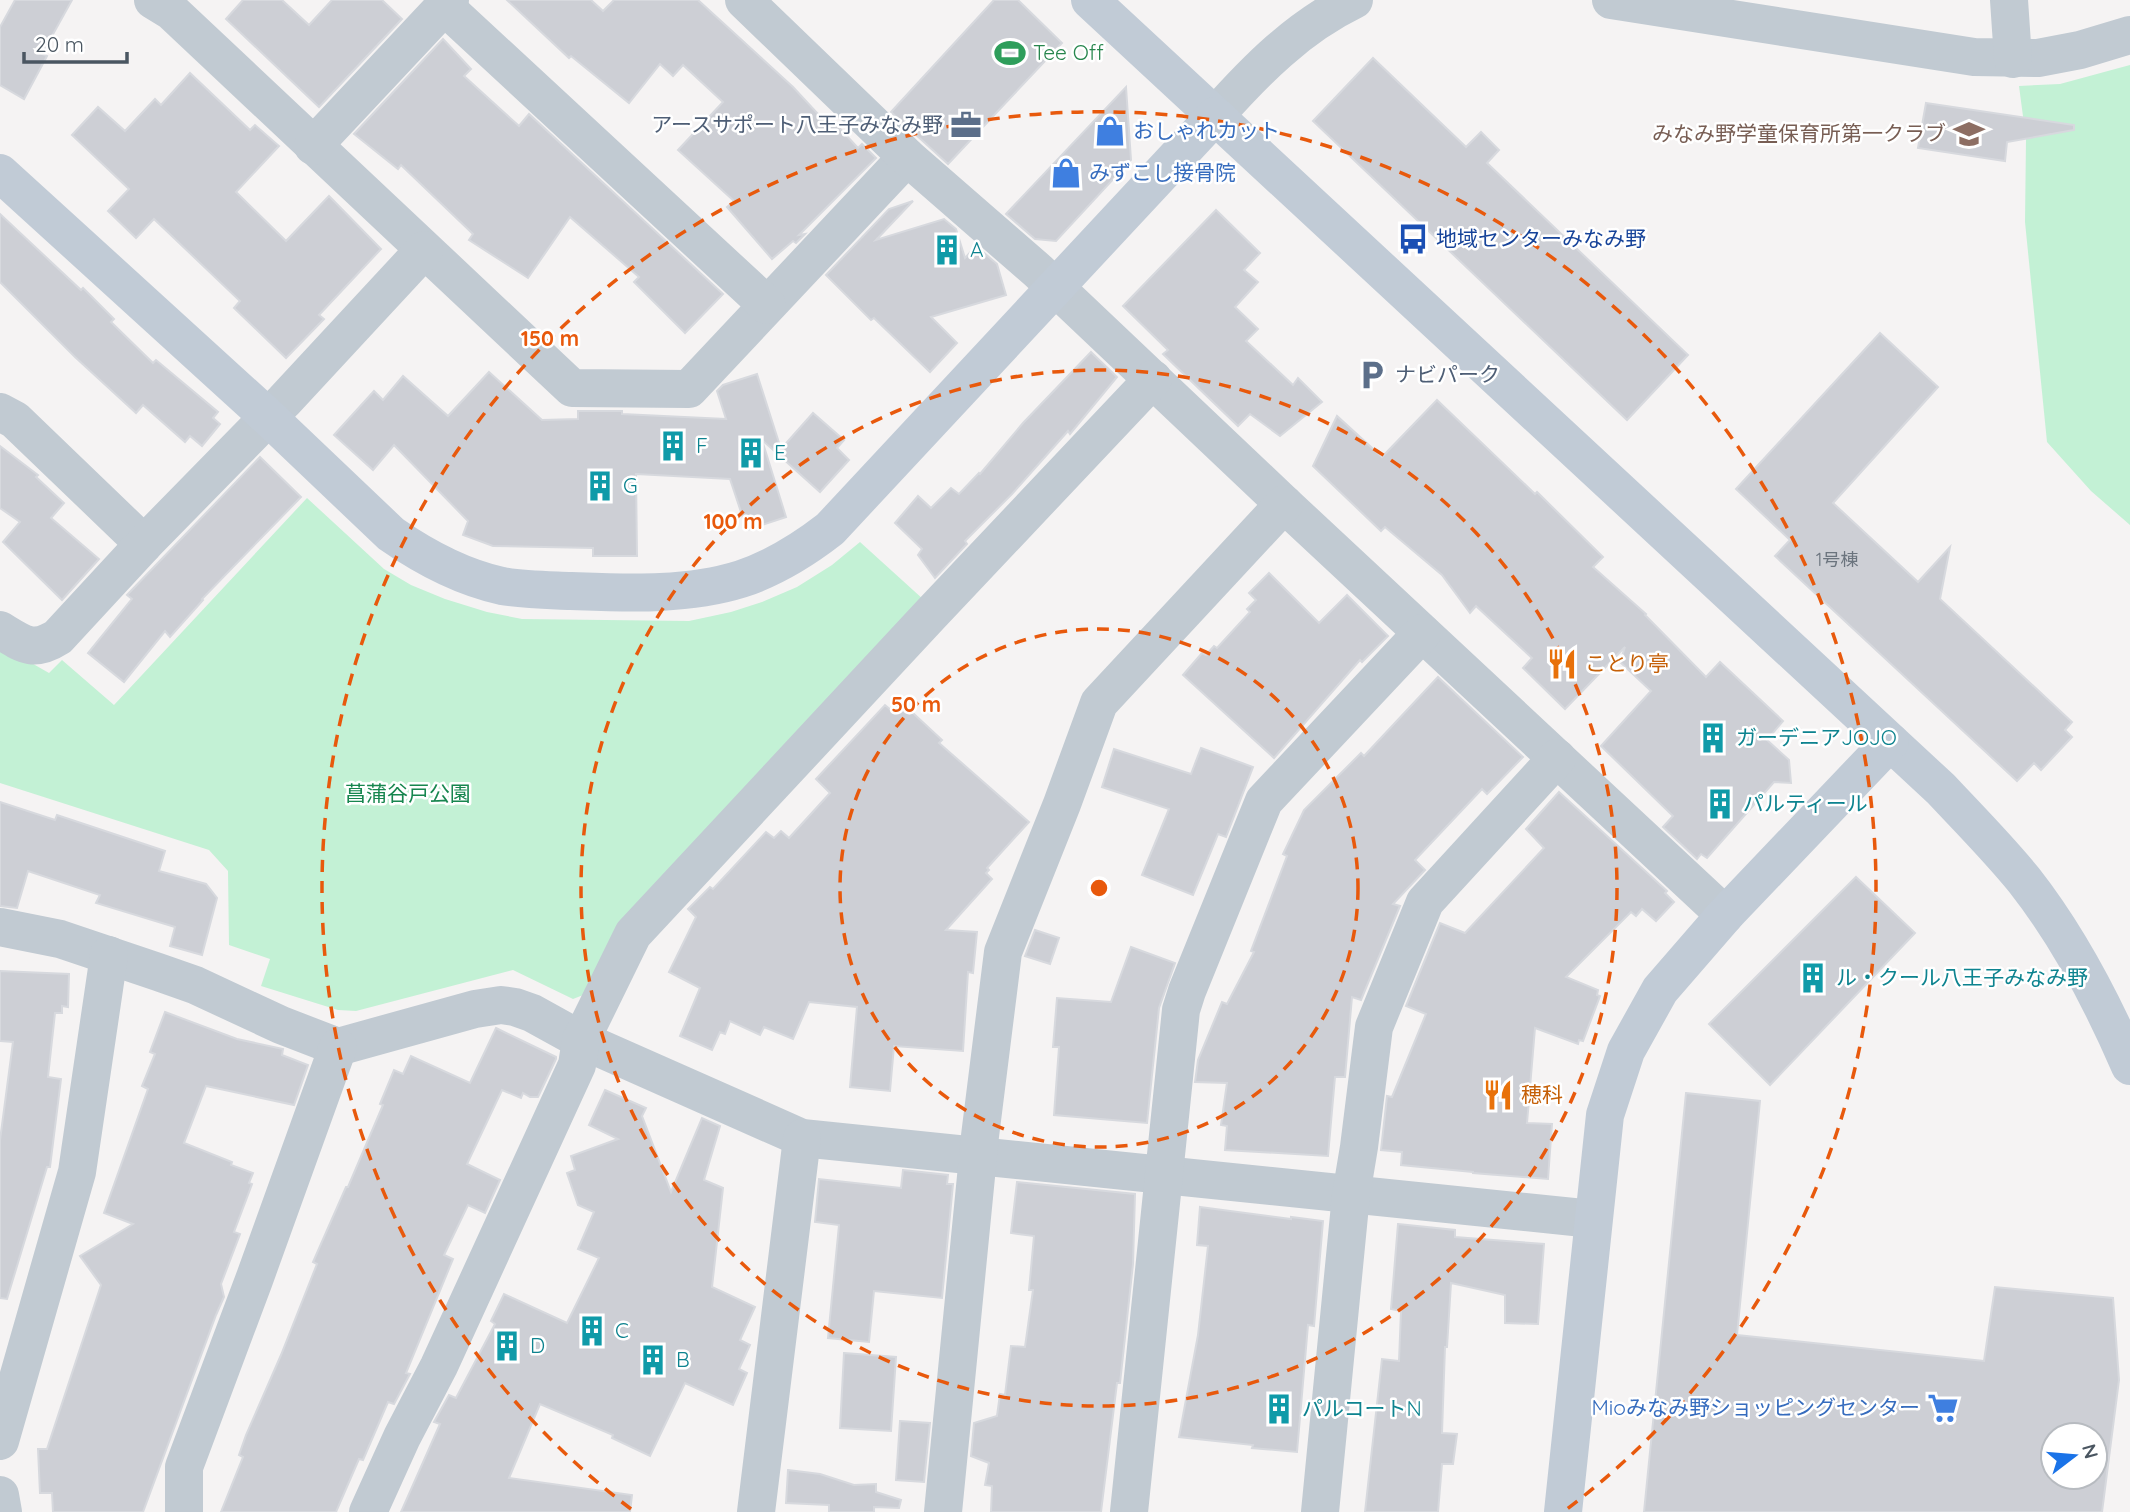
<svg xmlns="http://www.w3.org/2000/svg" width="2130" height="1512" font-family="Quicksand,'Noto Sans JP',sans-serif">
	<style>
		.green { fill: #c3f1d5 }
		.building { fill: #cdcfd5; stroke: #d7d9de; stroke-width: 2; fill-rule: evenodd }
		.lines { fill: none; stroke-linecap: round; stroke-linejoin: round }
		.street { stroke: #c1cad2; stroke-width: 38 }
		.secondary { stroke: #c1cbd6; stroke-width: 38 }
		.ring { fill: none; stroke: #e8590c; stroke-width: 3.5; stroke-dasharray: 12 9 }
		.labels { text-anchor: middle; stroke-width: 5; stroke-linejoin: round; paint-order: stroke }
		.number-label { font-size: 18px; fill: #6b747e }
		.leisure-label { font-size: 21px; fill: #27864d; stroke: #fff; text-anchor: start }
		.service-label { font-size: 21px; fill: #4e5e75; stroke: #fff; text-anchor: end }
		.shop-label { font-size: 21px; fill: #366cbe; stroke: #fff; text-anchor: start }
		.education-label { font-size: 21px; fill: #785e54; stroke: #fff; text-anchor: end }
		.transit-label { font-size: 21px; fill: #164399; stroke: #fff; text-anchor: start }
		.culture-label { font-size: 21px; fill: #0d838f; stroke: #fff; text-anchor: start }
		.food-label { font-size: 21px; fill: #c56008; stroke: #fff; text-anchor: start }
		.park-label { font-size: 21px; fill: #17864f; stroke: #fff }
		.centre { fill: #e8590c; stroke: #fff; stroke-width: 3.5 }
		.ring-label { font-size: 21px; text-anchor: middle; font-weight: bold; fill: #e8590c; stroke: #fff; stroke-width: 5; stroke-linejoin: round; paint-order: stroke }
	</style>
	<rect width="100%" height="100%" fill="#f5f3f3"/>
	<g class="green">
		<path d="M2130,65v460l-39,-34 -44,-49 -22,-220 1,-83 -7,-53 41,-2z"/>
		<path d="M307,498l77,71 27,16 34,14 42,13 35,7 167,2 42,-9 31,-10 35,-15 35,-22 28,-23 64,58 -333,392 -18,7 -60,-29 -157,41 -18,-1 -77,-24 9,-27 -41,-14 -1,-74 -19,-21 -209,-67v-138l49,28 13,-13 52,45z"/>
	</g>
	<g class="building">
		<path d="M15,0h57l-30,54 5,2 -23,43 -24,-14v-58z"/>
		<path d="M243,0h39l27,25 23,-25h50l20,19 -83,88 -93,-88z"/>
		<path d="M507,0h84l12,11 11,-11h84l95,87 37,40 5,-4 23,25 4,-4 14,14 -77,77 6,-1 -9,9 -3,-2 -21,18 -45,-52 7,-6 -56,-51 45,-48 -40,-37 -10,11 -13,-12 -31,39 -58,-47 -2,2z"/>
		<path d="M994,0h24l44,43 -114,121 -57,-52z"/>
		<path d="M443,39l28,30 -7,7 55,50 10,-12 194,180 -38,39 -51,-51 5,-5 -69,-60 -42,61 -59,-38 4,-6 -72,-69 -3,4 -44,-35z"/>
		<path d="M1373,58l93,89 15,-15 18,18 -12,13 201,192 -61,65 -314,-299z"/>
		<path d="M190,73l60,57 5,-5 24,21 -43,46 50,49 43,-45 52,53 -62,66 5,4 -38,39 -52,-50 6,-7 -86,-82 -18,19 -28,-27 21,-22 -57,-54 26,-28 27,24 30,-32 6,6z"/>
		<path d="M1126,87l5,73 -75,81 -21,-2 -29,-25z"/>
		<path d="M1926,103l148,22v5l-67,12 -2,19 -87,-13z"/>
		<path d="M913,201l-37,39 68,-21 12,10 9,29 11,-12 21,18 9,31 -75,22 26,26 -27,29 -56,-54 -3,2 -45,-45 63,-66z"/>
		<path d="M1216,210l44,43 -16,17 14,12 -23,25 23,22 -12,12 47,44 5,-7 24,24 -42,34 -30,-22 -12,12 -75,-72 5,-4 -45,-44z"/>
		<path d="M0,214l81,76 2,-2 31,31 -3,3 42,41 3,-3 62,52 -5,6 7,6 -18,22 -12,-10 -5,6 -42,-37 -7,8 -61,-56 -75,-75z"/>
		<path d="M1880,333l58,54 -105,116 85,79 32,-35 -10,52 132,123 -7,8 7,7 -31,33 -7,-7 -17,18 -242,-225 15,-16 -54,-51z"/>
		<path d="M1091,352l26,25 -47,57 -2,-3 -56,63 -47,47 2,3 -32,34 -17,-23 4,-6 -27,-26 23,-27 13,12 20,-20 8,6 20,-21 1,1 43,-51z"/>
		<path d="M489,372l53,48 36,-1v-8h44v3l104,5 -9,-28 6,-6 34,-11 24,75 32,-36 31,27 -7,8 12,12 -29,32 -58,-52 24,77 -39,13 -17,-51 -94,-5 1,82h-44v-8l-100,-2 -30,-11 5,-14 -74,-76 -21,25 -39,-35 40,-44 9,9 20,-24 45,40z"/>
		<path d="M1437,400l98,94 2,-2 66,65 -10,10 53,47 -1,1 61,62 14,-15 63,59 -16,19 22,20 2,23 -17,-1 -67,76 -6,-4 -4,5 -34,-32 10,-11 -72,-70 50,-55 -31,-29 5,-15 -60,62 -42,-41 9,-10 -56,-52 -6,7 -28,-38 -57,-48 -4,4 -68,-65 24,-50 45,41z"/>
		<path d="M0,446l38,29 -2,2 28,26 -13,15 48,41 -37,41 -59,-58 17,-20 -20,-14z"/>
		<path d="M260,457l41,40 -99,102 1,1 -33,37 -5,-6 -41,51 -36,-29 44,-54 -5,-4z"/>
		<path d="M1269,573l50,50 28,-28 41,41 -26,26 -2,-2 -86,98 -91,-83 19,-22 4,2 8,-9 3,2 33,-36 -3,-3 9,-9 -7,-7z"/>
		<path d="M1438,677l85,80 -36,37 -5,-5 -67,71 10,10 -32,34 7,2 -39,94 -9,-3 -7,80h-10l-7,79 -103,-6 2,-24 -6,-1 6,-42 -32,-1 3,-22 24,-58 5,2 27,-52 -3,-1 36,-95 -4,-2 21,-44 57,-57 3,3z"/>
		<path d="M900,701l42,39 -3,3 90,79 -42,46 2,2 -3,3 6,6 -46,51 31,2 -4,41 -5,-1 -5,79 -69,-5 -4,45 -40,-4 7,-80 -48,-5 -16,37 -29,-12 -4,8 -30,-14 -5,13 -5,-2 -8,18 -32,-14 20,-48 -31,-16 27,-55 -8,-8 22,-22 3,2 53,-57 8,6 7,-7 8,7 41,-45 -14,-14 69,-74 6,5z"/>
		<path d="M1201,748l52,19 -27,70 -8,-3 -25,61 -51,-20 27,-66 -67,-22 12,-38 77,25z"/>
		<path d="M1559,792l108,99 -2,2 9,9 -18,19 -14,-12 -6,7 -5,-4 -65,65 32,13 -1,5 3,1 -17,45 -4,-1 -1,4 -43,-16 -8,95 25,1 -4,55 -75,-6v-1l-72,-7 1,-13 -21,-2 6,-54 5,1 34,-83 -20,-8 34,-83 25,10 79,-85 -18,-19z"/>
		<path d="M0,802l55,18 2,-5 108,36 -6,20 47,13 11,14 -15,57 -32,-9 5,-19 -79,-24 4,-8 -72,-24 -11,37 -17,-2z"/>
		<path d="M1856,877l59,56 -145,152 -61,-61z"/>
		<path d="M1035,930l24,8 -9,26 -25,-8z"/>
		<path d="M1131,947l44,16 -16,45 -12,115 -93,-8 5,-68h-6l4,-49 54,4z"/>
		<path d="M0,971l69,3 -1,33 -6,-1v7h-7l-7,64 13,2 -11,88h-3l-40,132 -7,-1v-158l13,-98 -13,-1z"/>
		<path d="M165,1012l72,27 46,10 -1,6 26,10 -14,40 -88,-19 -22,57 48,19 -1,3 22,8 -4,10 3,1 -18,48 6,2 -19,50 3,13 -8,18 -73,197h-90l-1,-19h-12l-2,-44h9l54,-164 -21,-29 53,-32 -29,-11 44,-124 -6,-3 13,-32 -5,-2z"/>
		<path d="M496,1028l60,29v2l-18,38h-8l-7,-4 -2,5 -19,-8 -35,74 33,16 -15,33 -17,-8 -24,50 9,4 -47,114 4,1 -16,30 -6,-2 -25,58 -4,-1 -23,53h-115l22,-55 -4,-2 7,-20 35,-80 36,-91 -4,-2 33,-75h2l35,-82 -3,-1 14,-34 9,4 8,-18 59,27z"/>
		<path d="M605,1090l41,18 -4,8 29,76 31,-74 18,8 -16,54 19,8 -11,99 43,20 -15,33 10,5 -11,24 8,4 -14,32 -48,-22 -35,73 -38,-18 1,-3 -73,-31 -31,74 123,17 -2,17h-229l39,-88 -6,-2 15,-27 7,3 39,-74 -4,-3 13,-27 63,29 32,-65 -21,-9 16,-37 -16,-7 -11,-32 8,-3 -4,-14 47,-17 -29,-14z"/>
		<path d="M1686,1093l74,8 -23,234 247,26 11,-74 118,11 6,82 -17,132h-458zM2053,1435h42v42h-42z"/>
		<path d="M903,1170l45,5 -1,9h6l-11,114 -68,-7 -5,51 -41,-4 11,-113 -24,-3 4,-43 82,9z"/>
		<path d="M1017,1182l118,12 -2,70 -13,119h-3l-16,129h-110l1,-26 -7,-1 4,-22 -18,-7 3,-33 23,-7 3,-22 5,1 6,-49 14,1 8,-57h-4l5,-54 -23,-3z"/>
		<path d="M1200,1207l91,12v-2l32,4 -9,105 -6,-1 -11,127 -45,-4 1,-3 -74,-8 19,-102 10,-89 -11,-1z"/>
		<path d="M1398,1224l57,6v7l89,7 -6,80 -33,-1v-28l-54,-12 -4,64h-2l-3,86 15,1 -4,30h-11l-4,48h-73l17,-153 17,2 2,-50 -10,-2z"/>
		<path d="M844,1353l52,4 -5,74 -51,-3z"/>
		<path d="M900,1421l30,2 -6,59 -28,-2z"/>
		<path d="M788,1470l32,4 34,11 22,-1v8l25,8 -2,8 -25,-1v5h-45v-7l-43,-2z"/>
	</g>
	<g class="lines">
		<g class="street">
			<path d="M153,0l18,11 401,377 117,1 218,-232"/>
			<path d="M744,0l163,157 131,114 246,233 441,411"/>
			<path d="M1611,0l363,57 64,1 42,-8 50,-15"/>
			<path d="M2009,0l4,59"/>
			<path d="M444,6l323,299"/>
			<path d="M1215,116c41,-46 83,-89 139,-116"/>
			<path d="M313,146l137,-146"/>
			<path d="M0,412l15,8 129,124"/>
			<path d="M0,630c23,14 33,23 58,7l86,-93 140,-143 140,-151"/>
			<path d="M0,927l60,12 98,33 37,13 86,40 57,22 137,-38 26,-4 14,2 17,6 49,27 221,98 791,81"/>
			<path d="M0,1441l77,-269 32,-217"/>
			<path d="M0,1495l3,17"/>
			<path d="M184,1512v-45l70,-187 84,-233"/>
			<path d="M368,1512l34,-75 37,-71 138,-301 4,-25 52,-106 297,-319 223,-236"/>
			<path d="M756,1512l46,-374"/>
			<path d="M943,1512l37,-376 23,-184 59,-148 37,-101 185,-199"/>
			<path d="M1129,1512l52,-502 6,-19 77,-190 158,-168"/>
			<path d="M1320,1512l31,-317 8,-48 15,-120 51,-125 132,-144"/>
		</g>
		<g class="secondary">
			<path d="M1090,0l851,789c28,30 57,59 83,91 44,56 78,121 106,186"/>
			<path d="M0,173l268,244 123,117c33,23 70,43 111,52 22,4 46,4 69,5 56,2 116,5 170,-12 33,-11 62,-29 89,-50l385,-413"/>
			<path d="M1563,1512l42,-397 21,-64 34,-61 65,-75 165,-173"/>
		</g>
	</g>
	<g class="ring">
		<circle cx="1099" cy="888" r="259"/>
		<circle cx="1099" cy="888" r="518"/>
		<path d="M631 1509A777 777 0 1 1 1567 1509"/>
	</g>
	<defs>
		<g id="stadium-bare" transform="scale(2.415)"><path d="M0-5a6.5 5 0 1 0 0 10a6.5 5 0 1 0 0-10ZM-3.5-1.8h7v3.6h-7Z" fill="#2e9e5b" stroke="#fff" stroke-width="2.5" paint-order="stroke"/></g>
		<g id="office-bare" transform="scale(2.415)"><path d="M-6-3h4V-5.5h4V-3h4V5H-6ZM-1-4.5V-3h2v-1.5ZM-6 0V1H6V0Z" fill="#5c6f8a" stroke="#fff" stroke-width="2.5" paint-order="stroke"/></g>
		<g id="shop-bare" transform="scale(2.415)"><path d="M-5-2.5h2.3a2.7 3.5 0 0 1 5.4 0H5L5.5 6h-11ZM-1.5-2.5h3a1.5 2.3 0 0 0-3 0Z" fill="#3f7fe0" stroke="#fff" stroke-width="2.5" paint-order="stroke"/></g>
		<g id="school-bare" transform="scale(2.415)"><path d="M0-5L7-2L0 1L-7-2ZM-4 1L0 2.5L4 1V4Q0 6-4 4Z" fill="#8d6e63" stroke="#fff" stroke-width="2.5" paint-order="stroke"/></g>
		<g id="bus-bare" transform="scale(2.415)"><path d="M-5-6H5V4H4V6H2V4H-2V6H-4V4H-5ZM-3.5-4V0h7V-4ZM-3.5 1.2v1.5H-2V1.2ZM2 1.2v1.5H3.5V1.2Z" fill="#1a4fb4" stroke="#fff" stroke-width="2.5" paint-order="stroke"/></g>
		<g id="building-bare" transform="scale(2.415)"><path d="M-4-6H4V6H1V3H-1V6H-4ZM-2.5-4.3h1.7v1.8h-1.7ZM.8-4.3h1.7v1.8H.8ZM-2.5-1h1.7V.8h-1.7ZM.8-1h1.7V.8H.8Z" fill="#0f9aa8" stroke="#fff" stroke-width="2.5" paint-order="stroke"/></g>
		<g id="parking-bare" transform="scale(2.415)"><path d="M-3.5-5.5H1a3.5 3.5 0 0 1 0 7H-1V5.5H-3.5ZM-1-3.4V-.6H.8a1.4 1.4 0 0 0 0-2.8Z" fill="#5c6f8a" stroke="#fff" stroke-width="2.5" paint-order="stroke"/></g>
		<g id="restaurant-bare" transform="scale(2.415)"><path d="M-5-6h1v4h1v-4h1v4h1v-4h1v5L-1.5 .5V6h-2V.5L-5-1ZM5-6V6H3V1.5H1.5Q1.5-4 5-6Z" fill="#e8710a" stroke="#fff" stroke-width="2.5" paint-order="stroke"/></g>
		<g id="supermarket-bare" transform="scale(2.415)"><path d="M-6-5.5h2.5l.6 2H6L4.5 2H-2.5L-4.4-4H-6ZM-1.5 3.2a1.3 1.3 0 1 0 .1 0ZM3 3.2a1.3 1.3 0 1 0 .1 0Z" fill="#3f7fe0" stroke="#fff" stroke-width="2.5" paint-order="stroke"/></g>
	</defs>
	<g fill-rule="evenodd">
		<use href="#stadium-bare" x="1010" y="53"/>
		<use href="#office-bare" x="966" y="125"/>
		<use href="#shop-bare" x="1110" y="131"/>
		<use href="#school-bare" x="1969" y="134"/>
		<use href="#shop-bare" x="1066" y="173"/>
		<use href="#bus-bare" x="1413" y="239"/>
		<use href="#building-bare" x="947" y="250"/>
		<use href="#parking-bare" x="1372" y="375"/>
		<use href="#building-bare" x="673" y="446"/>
		<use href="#building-bare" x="751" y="453"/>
		<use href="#building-bare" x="600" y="486"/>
		<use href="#restaurant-bare" x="1562" y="664"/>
		<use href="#building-bare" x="1713" y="738"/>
		<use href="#building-bare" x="1720" y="804"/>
		<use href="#building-bare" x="1813" y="978"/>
		<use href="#restaurant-bare" x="1498" y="1095"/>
		<use href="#building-bare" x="592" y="1331"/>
		<use href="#building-bare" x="507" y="1346"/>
		<use href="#building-bare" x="653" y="1360"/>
		<use href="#supermarket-bare" x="1943" y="1408"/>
		<use href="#building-bare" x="1279" y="1409"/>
	</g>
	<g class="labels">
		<g class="number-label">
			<text x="1837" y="566">1号棟</text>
		</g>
		<g class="leisure-label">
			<text x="1033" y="60">Tee Off</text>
		</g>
		<g class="service-label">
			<text x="943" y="132">アースサポート八王子みなみ野</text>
			<text x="1395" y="382" text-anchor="start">ナビパーク</text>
		</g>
		<g class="shop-label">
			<text x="1133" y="138">おしゃれカット</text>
			<text x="1089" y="180">みずこし接骨院</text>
			<text x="1920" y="1415" text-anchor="end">Mioみなみ野ショッピングセンター</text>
		</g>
		<g class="education-label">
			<text x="1946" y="141">みなみ野学童保育所第一クラブ</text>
		</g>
		<g class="transit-label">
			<text x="1436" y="246">地域センターみなみ野</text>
		</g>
		<g class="culture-label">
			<text x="970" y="257">A</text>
			<text x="696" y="453">F</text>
			<text x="774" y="460">E</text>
			<text x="623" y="493">G</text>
			<text x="1736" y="745">ガーデニアJOJO</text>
			<text x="1743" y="811">パルティール</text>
			<text x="1836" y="985">ル・クール八王子みなみ野</text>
			<text x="615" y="1338">C</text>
			<text x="530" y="1353">D</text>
			<text x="676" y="1367">B</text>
			<text x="1302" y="1416">パルコートN</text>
		</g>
		<g class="food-label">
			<text x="1585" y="671">ことり亭</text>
			<text x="1521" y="1102">穂科</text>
		</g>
		<g class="park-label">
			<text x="408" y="801">菖蒲谷戸公園</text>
		</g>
	</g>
	<circle cx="1099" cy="888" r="10" class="centre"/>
	<g class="ring-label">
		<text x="550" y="346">150 m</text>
		<text x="733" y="529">100 m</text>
		<text x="916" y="712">50 m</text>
	</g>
	<g transform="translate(2074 1456) rotate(74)"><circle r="33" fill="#ffffff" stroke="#b7bbc0" stroke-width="2"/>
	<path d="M0-5L12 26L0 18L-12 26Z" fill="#1a73e8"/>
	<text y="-10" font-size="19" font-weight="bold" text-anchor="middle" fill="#4a5661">N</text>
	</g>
	<path d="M24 52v10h103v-10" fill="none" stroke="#4a5661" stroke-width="3.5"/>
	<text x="35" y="52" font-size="21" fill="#4a5661" stroke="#ffffff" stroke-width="5" paint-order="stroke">20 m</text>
</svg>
